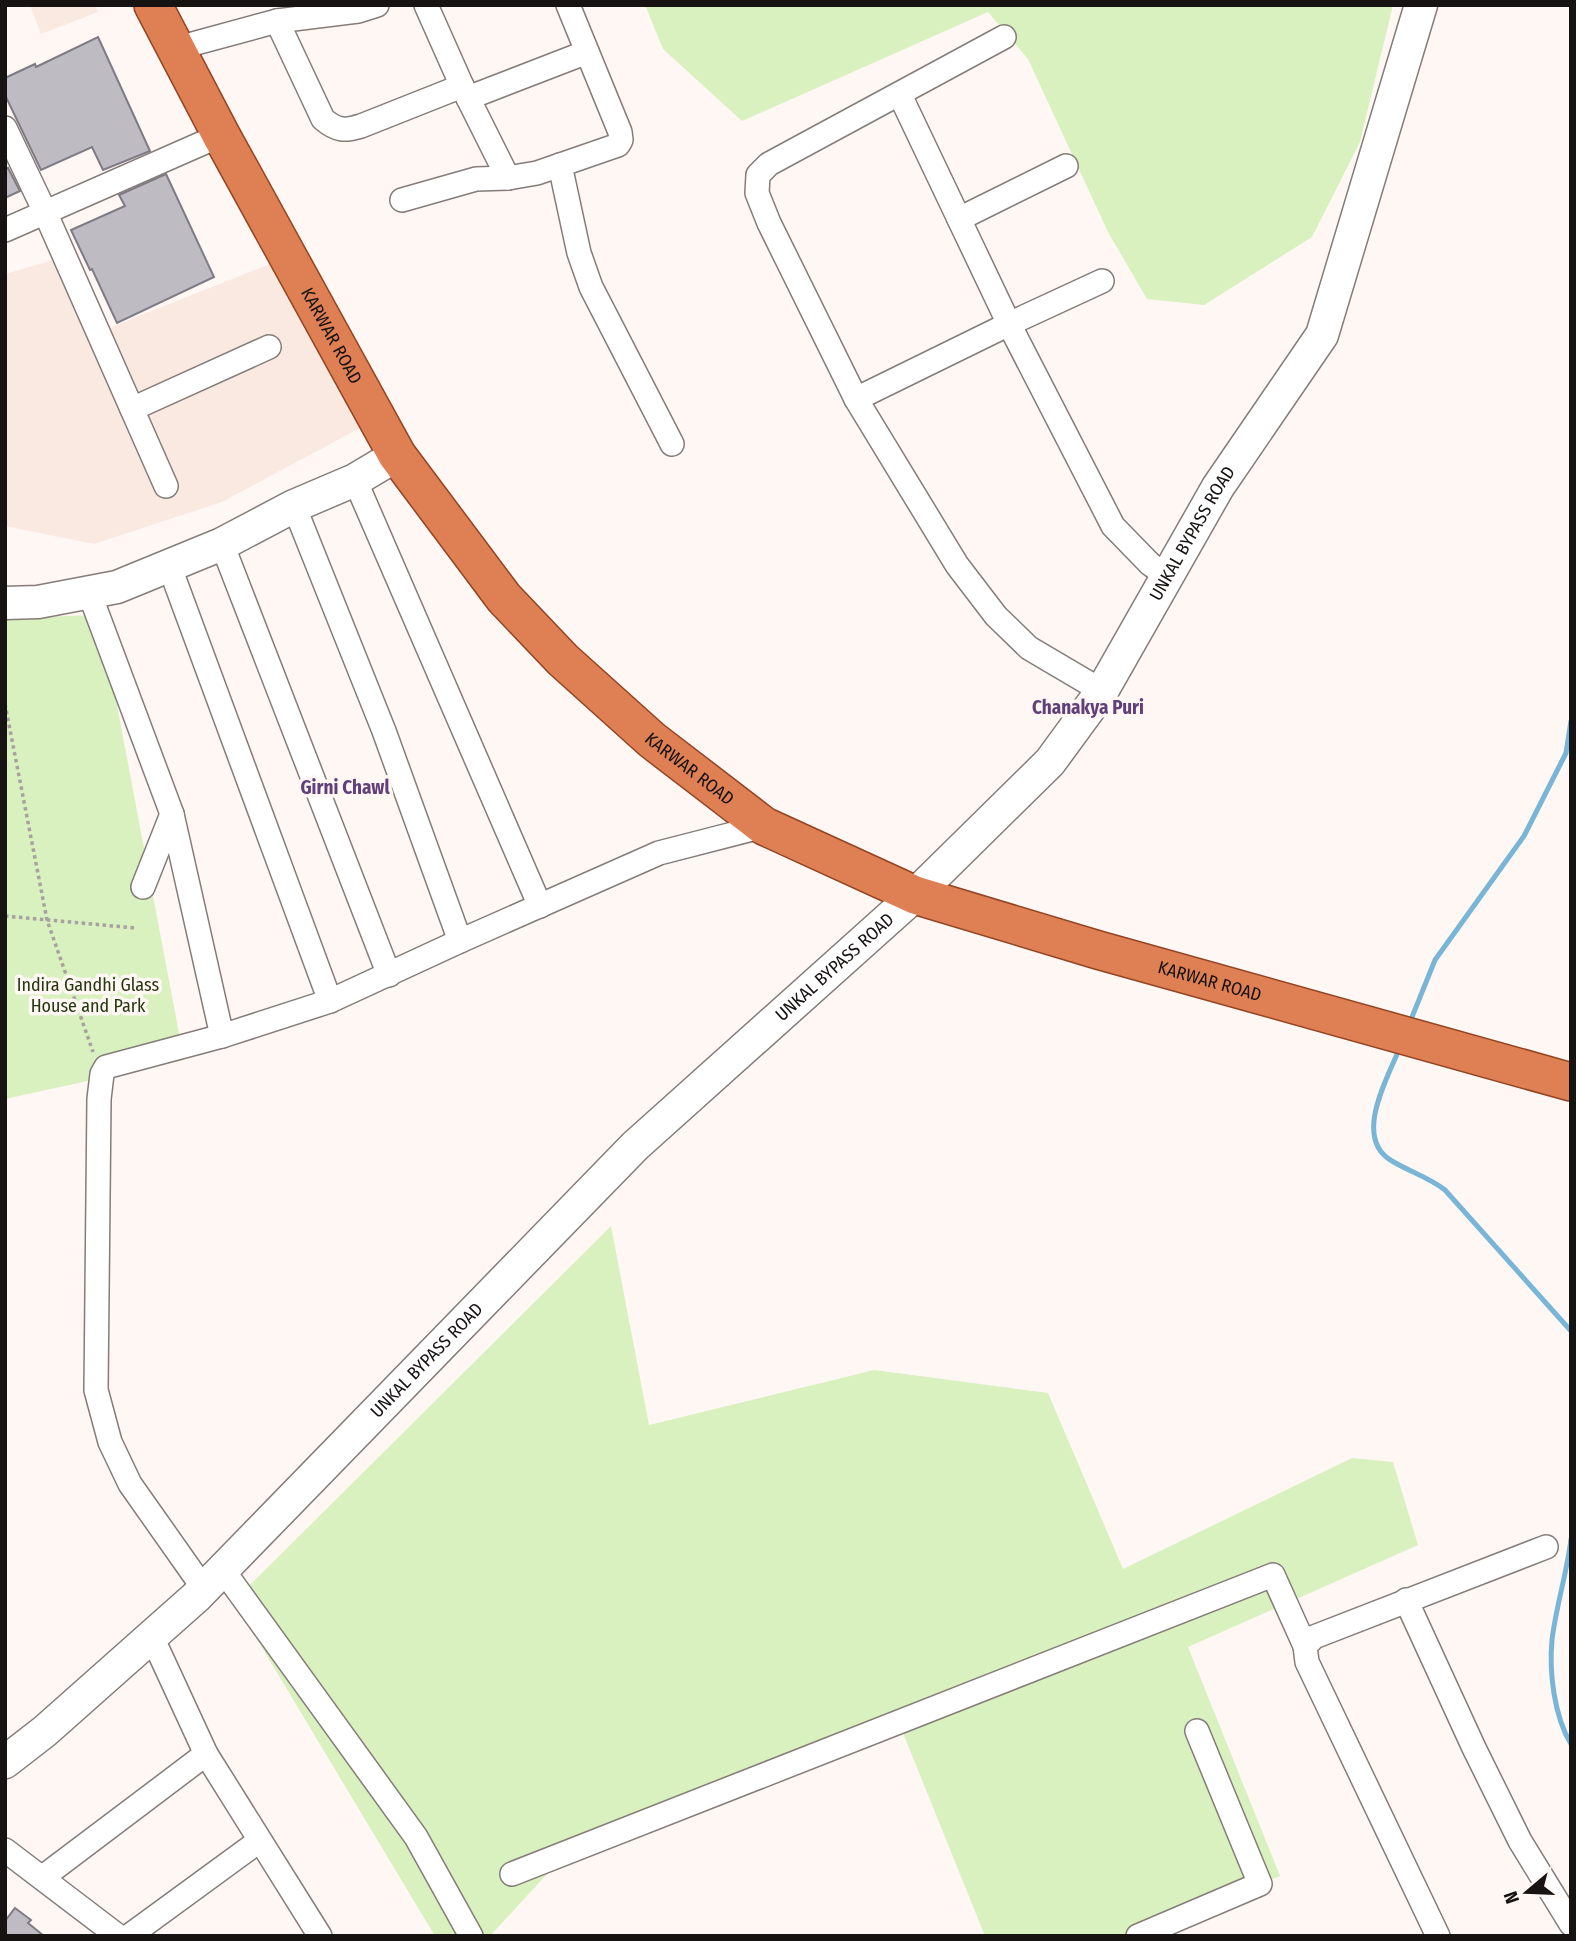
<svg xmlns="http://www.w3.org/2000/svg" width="1576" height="1941" font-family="'Fira Sans Condensed',sans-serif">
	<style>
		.built { fill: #fae9e1 }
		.green { fill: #d9f0bf }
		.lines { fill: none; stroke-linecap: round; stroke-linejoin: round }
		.stream { stroke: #78b5d6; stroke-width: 5 }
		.building { fill: #bebbc3; stroke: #7e7b83; stroke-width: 2 }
		.minor-casing { stroke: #847c78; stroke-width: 26 }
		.secondary-casing { stroke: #847c78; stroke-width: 35 }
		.trunk-casing { stroke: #934422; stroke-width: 40 }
		.path { stroke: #a7a19f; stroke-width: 3.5; stroke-dasharray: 3.5 3.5; stroke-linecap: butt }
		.minor { stroke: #fff; stroke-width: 23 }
		.secondary { stroke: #fff; stroke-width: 32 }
		.trunk { stroke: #df7f54; stroke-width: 37 }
		.labels { text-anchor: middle; stroke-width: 7; stroke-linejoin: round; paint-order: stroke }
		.street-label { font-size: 18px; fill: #161312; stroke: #fff7f4 }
		.park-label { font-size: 18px; fill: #27370f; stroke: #fff7f4 }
		.neighbourhood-label { font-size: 19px; font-weight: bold; fill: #61407a; stroke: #fff7f4 }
	</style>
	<rect width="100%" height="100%" fill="#fff7f4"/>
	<g class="built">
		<path d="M30,5h65l3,7 -57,22z"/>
		<path d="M64,257l45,71 161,-64 90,164 -138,74 -128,42 -89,-18v-252z"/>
	</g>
	<g class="green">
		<path d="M645,5h748l-33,137 -48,95 -108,68 -57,-6 -39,-67 -80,-173 -40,-47 -246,109 -79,-72z"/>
		<path d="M100,615l84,445 -179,39v-481z"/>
		<path d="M611,1226l38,199 225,-55 174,23 75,176 229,-111 41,4 25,83 -230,102 92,229 -151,60h-144l-82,-203 -26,5 -308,112 -79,86h-55l-201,-335z"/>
	</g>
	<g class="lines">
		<g class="stream">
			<path d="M1410,1022l25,-62 89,-124 42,-83 5,-32"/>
			<path d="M1400,1047c-12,31 -48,91 -8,114 18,11 37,16 53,29l126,141"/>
			<path d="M1571,1539c-4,34 -15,67 -19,101 -3,32 2,76 19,104"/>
		</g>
	</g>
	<g class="building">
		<path d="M98,37l52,114 -47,19 -11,-23 -51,23 -36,-75v-17l30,-14 1,3z"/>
		<path d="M8,168l12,23 -15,7v-29z"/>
		<path d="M166,174l48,103 -97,46 -25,-54 -2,1 -19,-40 54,-24 -6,-11z"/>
		<path d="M15,1908l16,12 -3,3 16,13h-39v-15z"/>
	</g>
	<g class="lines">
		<g class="minor-casing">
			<g id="minor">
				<path d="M426,5l36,81 46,92"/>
				<path d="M277,21l46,98c14,12 22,12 38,7l101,-40"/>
				<path d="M1004,37l-235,127 -11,11 -1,18 12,30 87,176 101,166 39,51 33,32 73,43"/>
				<path d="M174,49l103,-28 81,-10 19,-6"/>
				<path d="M900,95l59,124"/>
				<path d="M468,98l119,-46"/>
				<path d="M5,128l40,84 121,274"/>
				<path d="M560,165l19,88 12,34 81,157"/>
				<path d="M1066,166l-107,53 50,105 104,202 37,38 18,13"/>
				<path d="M402,200l74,-21 32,-1 29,-5 81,-28 3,-5 -1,-8 -52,-127"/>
				<path d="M5,230l216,-95"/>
				<path d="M856,399l153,-75 93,-43"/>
				<path d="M132,409l137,-62"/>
				<path d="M355,480l185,426"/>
				<path d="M294,506l90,225 76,210"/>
				<path d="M222,544l167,431"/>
				<path d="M169,565l161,436"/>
				<path d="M89,592l83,222 50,222"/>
				<path d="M143,887l29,-73"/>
				<path d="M223,1570l193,267 55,99"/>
				<path d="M204,1589l-74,-105 -20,-42 -14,-52 3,-291 3,-25 4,-7 116,-31 108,-35 130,-60 199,-88 105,-27"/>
				<path d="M1406,1600l68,148 46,93 51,83"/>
				<path d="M152,1637l54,117 114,182"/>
				<path d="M5,1850l113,86"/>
				<path d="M512,1874l761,-299 32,71"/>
				<path d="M43,1877l163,-123"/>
				<path d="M129,1936l130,-95"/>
				<path d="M1138,1936l122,-52 -63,-153"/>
				<path d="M1438,1936l-131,-274 -2,-16 9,-9 232,-90"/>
			</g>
		</g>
		<g class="secondary-casing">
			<g id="secondary">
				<path d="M5,603l33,-1 79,-15 105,-43 72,-38 61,-26 42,-25"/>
				<path id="s1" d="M5,1762l40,-31 151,-134 439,-451 280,-251 135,-133 52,-71 116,-204 104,-152 99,-330"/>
			</g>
		</g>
		<g class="trunk-casing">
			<g id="trunk">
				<path id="s2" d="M153,5l68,130 176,320 107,143 59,62 89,80 112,86 151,69 183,55 473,132"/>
			</g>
		</g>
		<g class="path">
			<path d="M5,704l42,216 46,132"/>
			<path d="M5,916l130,12"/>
		</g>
		<use href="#minor" class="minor"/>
		<use href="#secondary" class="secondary"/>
		<use href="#trunk" class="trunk"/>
	</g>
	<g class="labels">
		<g class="street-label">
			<text dy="6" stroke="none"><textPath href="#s2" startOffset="376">KARWAR ROAD</textPath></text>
			<text dy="6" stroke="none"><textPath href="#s1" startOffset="1717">UNKAL BYPASS ROAD</textPath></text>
			<text dy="6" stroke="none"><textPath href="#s2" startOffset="943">KARWAR ROAD</textPath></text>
			<text dy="6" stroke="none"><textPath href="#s1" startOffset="1150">UNKAL BYPASS ROAD</textPath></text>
			<text dy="6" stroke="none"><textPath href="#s2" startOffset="1510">KARWAR ROAD</textPath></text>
			<text dy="6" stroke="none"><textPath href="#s1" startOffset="583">UNKAL BYPASS ROAD</textPath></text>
		</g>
		<g class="park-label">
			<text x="88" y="991">Indira Gandhi Glass<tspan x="88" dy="21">House and Park</tspan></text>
		</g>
		<g class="neighbourhood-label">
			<text x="1088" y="714">Chanakya Puri</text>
			<text x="345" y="794">Girni Chawl</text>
		</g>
	</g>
	<rect width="1576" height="1941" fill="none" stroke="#161312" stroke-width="14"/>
	<g transform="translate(1527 1892) rotate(251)" stroke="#fff7f4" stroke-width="5" paint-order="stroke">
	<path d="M0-5L12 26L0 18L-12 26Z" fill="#161312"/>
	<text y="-10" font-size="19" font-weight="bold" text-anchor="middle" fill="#161312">N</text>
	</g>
</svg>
